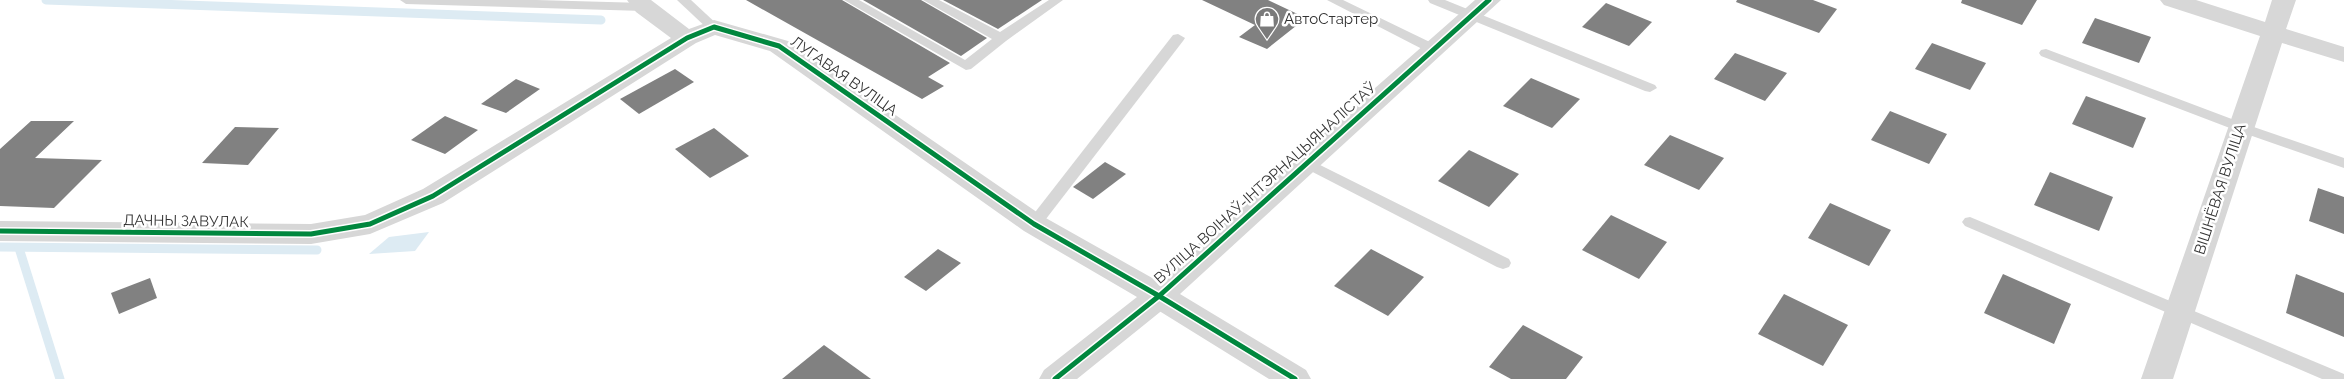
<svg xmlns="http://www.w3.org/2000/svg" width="2344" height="379" font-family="Raleway,sans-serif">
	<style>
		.water { fill: #ddebf3 }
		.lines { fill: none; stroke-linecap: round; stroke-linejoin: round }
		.stream { stroke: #ddebf3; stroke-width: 9 }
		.building { fill: #818181 }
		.service { fill: #d7d7d7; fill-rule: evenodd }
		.minor { fill: #d7d7d7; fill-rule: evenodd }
		.tertiary { fill: #d7d7d7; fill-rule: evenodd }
		.cycleway-casing { stroke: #fff; stroke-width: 8 }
		.cycleway { stroke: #00873e; stroke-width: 5 }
		.labels { text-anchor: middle; stroke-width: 5; stroke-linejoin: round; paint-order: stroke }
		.poi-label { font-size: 15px; fill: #333; stroke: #fff; text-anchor: start }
		.street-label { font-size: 15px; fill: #333; stroke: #fff }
	</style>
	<rect width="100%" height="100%" fill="#fff"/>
	<path class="water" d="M429,232l-14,19 -46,3 20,-17z"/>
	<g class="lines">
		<g class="stream">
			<path d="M46,0l555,20"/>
			<path d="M0,247l317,3"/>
			<path d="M19,248l41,131"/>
		</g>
	</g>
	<g class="building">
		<path d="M746,0h96l108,63 -22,14 16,9 -22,13z"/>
		<path d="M863,0h58l66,38 -26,18z"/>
		<path d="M943,0h99l-44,29z"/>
		<path d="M1202,0h66l38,18 -39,31 -28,-12 16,-12z"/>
		<path d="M1737,0h76l24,9 -18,24 -83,-31z"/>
		<path d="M1962,0h75l-15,25 -61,-22z"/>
		<path d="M1606,3l46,19 -23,24 -47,-19z"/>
		<path d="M2095,18l56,19 -12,26 -57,-20z"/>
		<path d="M1932,43l54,20 -16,27 -55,-21z"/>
		<path d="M1735,53l52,20 -22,28 -51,-22z"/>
		<path d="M675,69l19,13 -55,32 -19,-15z"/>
		<path d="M1531,78l49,21 -28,29 -49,-22z"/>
		<path d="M516,79l24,10 -34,24 -25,-9z"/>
		<path d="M2086,96l60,22 -13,30 -61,-24z"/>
		<path d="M1890,111l57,23 -18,30 -58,-24z"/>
		<path d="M445,116l33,14 -33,24 -34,-14z"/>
		<path d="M31,121h43l-39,37 67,2 -48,48 -54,-2v-57z"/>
		<path d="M235,127l44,1 -31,37 -46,-2z"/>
		<path d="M714,128l35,28 -39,22 -35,-29z"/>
		<path d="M1670,135l54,23 -25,32 -55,-25z"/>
		<path d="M1469,150l50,24 -30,33 -51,-26z"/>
		<path d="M1105,162l21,12 -33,25 -20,-12z"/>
		<path d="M2050,172l63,25 -14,34 -65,-26z"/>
		<path d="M2318,188l26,9v37l-35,-13z"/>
		<path d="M1830,203l61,27 -22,36 -61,-28z"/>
		<path d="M1611,215l56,27 -28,37 -57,-29z"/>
		<path d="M938,249l23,14 -35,28 -22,-14z"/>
		<path d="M1371,249l53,28 -36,39 -54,-30z"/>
		<path d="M2003,274l68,30 -17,40 -70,-31z"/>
		<path d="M2296,274l48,19v44l-58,-24z"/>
		<path d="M150,278l7,20 -38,16 -8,-21z"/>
		<path d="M1784,294l64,31 -25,41 -65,-32z"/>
		<path d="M1523,325l60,32 -17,22h-55l-22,-12z"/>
		<path d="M824,345l47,34h-89z"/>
	</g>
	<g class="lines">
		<g class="service">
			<path d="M400,0h136l108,3 6,4 -6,4 -238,-7z"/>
			<path d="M677,0h14l29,27 -1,3h-10z"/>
			<path d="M844,0h15l106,60 27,-21 -69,-39h16l61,32 49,-32h14l-57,41 -35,28 -5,1z"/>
			<path d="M1327,0h16l95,46 2,3 -7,4 -5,-1z"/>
			<path d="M1428,0h17l210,85 2,3 -7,4 -5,-1 -215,-88z"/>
			<path d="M1178,34l7,4 -2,3 -144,187h-10l-3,-4 3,-4 144,-185z"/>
			<path d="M2046,49l199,75 99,34v10l-109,-38 -194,-74 -2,-3 2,-3z"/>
			<path d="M1306,158l203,101 2,4 -2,4 -6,2 -6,-2 -196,-101 -2,-3 2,-3z"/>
			<path d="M1970,217l374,157v5h-22l-357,-153 -3,-4 3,-4z"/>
		</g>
		<g class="minor">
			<path d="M627,0h24l38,29 25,-9 74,21 256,176 126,71 4,8 -4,8 -93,75h-38l5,-9 93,-73 -113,-66 -254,-180 -55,-16 -19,8 -253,160 -73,31 -59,10 -311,-3v-20l311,3 54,-9 58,-26 248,-151 -35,-26z"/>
			<path d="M2160,0h36l69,22 7,-22h24l-10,29 58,18v15l-62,-19 -109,336h-32l119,-343 -96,-31z"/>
		</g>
		<path class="tertiary" d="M1475,0h26l-321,294 126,76 5,9h-42l-121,-75 -4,-8 4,-8z"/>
		<g class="cycleway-casing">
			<g id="cycleway">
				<path d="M0,231l311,3 59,-10 63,-28 254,-158 27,-11 65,19 255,178 125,72 136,83"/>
				<path d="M1055,379l104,-83 330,-296"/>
			</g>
		</g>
		<use href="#cycleway" class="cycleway"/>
	</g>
	<defs>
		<g id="shop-pin" transform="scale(1.25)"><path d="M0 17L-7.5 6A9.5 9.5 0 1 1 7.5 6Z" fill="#7a7a7a" stroke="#fff"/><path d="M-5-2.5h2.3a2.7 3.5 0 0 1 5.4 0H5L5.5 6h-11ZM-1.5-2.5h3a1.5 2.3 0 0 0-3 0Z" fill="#fff"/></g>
	</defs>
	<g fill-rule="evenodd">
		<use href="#shop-pin" x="1267" y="19"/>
	</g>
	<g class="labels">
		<g class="poi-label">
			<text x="1284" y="24">АвтоСтартер</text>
		</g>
		<g class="street-label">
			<text transform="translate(844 76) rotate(35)" y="5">ЛУГАВАЯ ВУЛІЦА</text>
			<text transform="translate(1265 183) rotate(-42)" y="5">ВУЛІЦА ВОІНАЎ-ІНТЭРНАЦЫЯНАЛІСТАЎ</text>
			<text transform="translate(2220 189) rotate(-72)" y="5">ВІШНЁВАЯ ВУЛІЦА</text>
			<text transform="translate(186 221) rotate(1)" y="5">ДАЧНЫ ЗАВУЛАК</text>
		</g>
	</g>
</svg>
